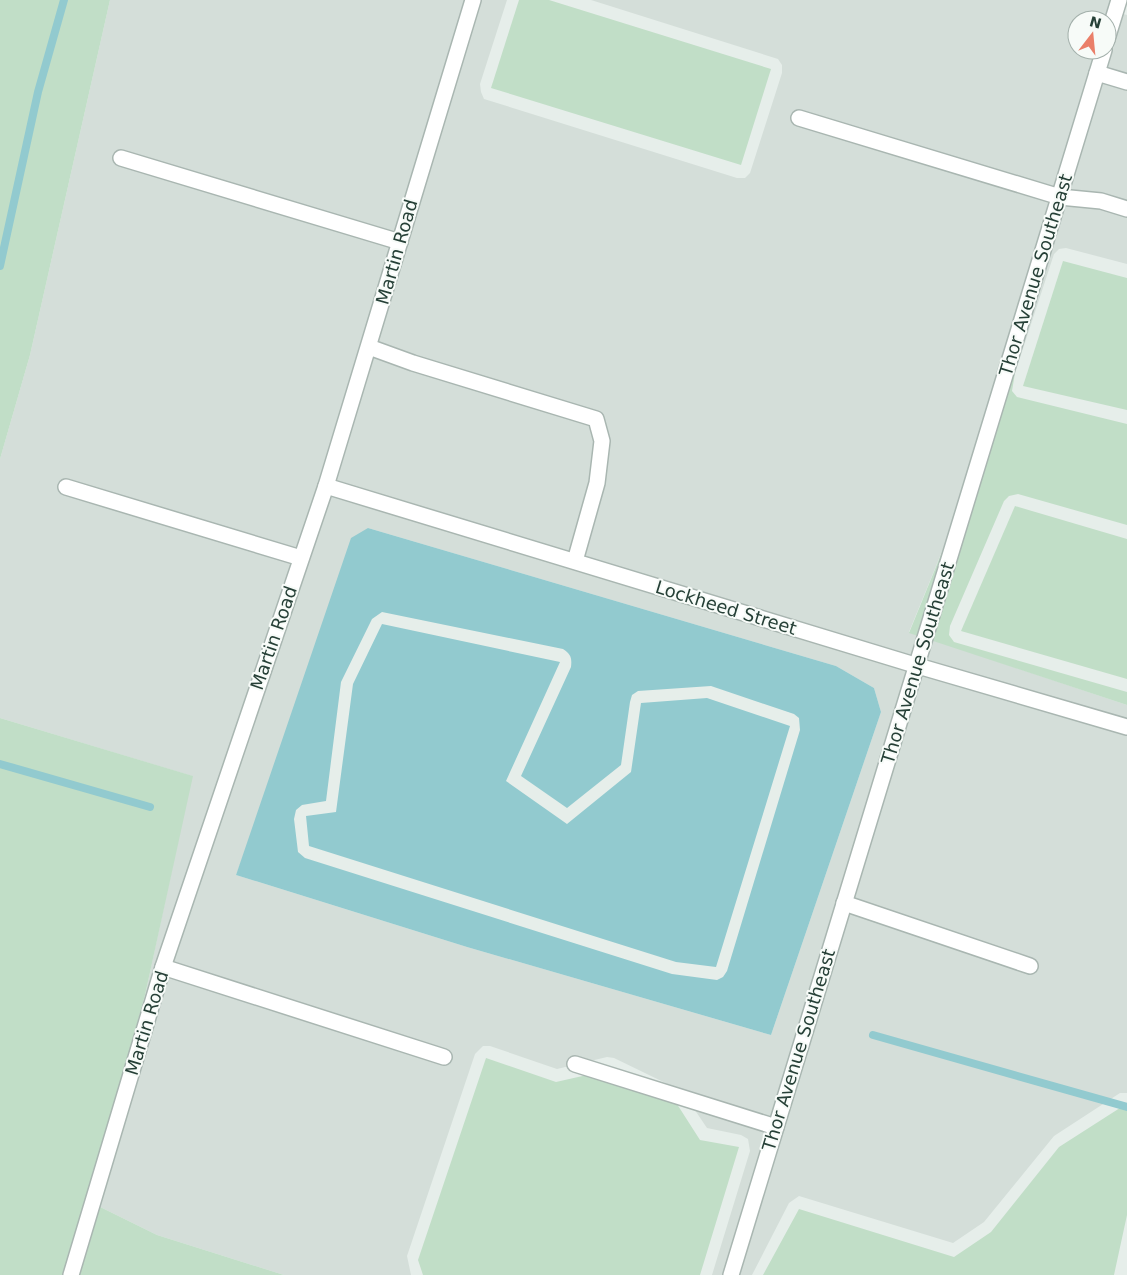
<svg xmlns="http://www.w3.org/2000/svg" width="1127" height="1275" font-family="'DejaVu Sans',sans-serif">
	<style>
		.built { fill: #d4ded9; fill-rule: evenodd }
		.green { fill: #c1dec7 }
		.water { fill: #92cacf; fill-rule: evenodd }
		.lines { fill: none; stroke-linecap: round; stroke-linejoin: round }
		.stream { stroke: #92cacf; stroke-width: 8 }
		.minor-casing { stroke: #a9b6b1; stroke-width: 18 }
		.minor { stroke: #fff; stroke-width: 15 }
		.labels { text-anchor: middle; stroke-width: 4; stroke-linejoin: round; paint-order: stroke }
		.street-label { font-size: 18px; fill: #264037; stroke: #f7fbf8 }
	</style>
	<rect width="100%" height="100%" fill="#e6eeea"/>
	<path class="built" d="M110,0h397l-27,84 1,8 3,7 253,79h8l5,-5 32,-100v-8l-4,-6 -187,-59h523l-3,10 16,5v249l-61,-16 -7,1 -5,5 -39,119 -106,259 218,73v388h-7l-66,43 -70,86 -31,21 -154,-47 -10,7 -37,72h-40l38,-124 -2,-12 -7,-4 -34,-7 -25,-37 -68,-33 -7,-1 -50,12 -67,-23h-7l-8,8 -68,202 4,19h-127l-127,-40 -69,-34 57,-206 47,-219 -192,-58v-259l30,-104zM1077,20h30v30h-30zM368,528l468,138 38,22 7,24 -110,323 -304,-88 -231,-72z"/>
	<g class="green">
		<path d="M0,0h110l-80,355 -30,104z"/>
		<path d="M519,0h30l222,69 -30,96 -250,-77z"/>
		<path d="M1063,261l64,17v132l-104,-24z"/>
		<path d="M1015,373l-3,18 5,6 110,27v101l-109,-31 -9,2 -5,5 -54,125 -1,9 5,7 173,50v13l-218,-72z"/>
		<path d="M1015,506l112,33v140l-166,-48z"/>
		<path d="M0,718l193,58 -48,219 -57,206 69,34 127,40h-284z"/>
		<path d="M486,1058l70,24 53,-12 66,31 25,39 39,7 -39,128h-277l-5,-15z"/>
		<path d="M1123,1106l4,1v108l-13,60h-351l36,-66 155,48 37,-25 68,-85z"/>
	</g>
	<g class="water">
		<path d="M368,528l468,138 38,22 7,24 -110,323 -304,-88 -231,-72 115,-337zM382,612l181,37c8,5 9,9 8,18l-50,109 46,32 54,-43 9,-63 2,-7 6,-4 73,-5 83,28 5,4 1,12 -73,241 -4,6 -6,3 -45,-6 -367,-116 -7,-6 -4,-33 2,-9 6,-5 24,-4 15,-119 31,-63z"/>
		<path d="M382,624l178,38 -54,119 61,43 64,-52 10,-69 66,-5 83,28 -74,241 -40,-5 -367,-116 -3,-30 30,-4 17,-128z"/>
	</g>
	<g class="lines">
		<g class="stream">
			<path d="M0,266l38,-174 26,-92"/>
			<path d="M0,764l150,43"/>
			<path d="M873,1035l254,72"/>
		</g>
		<g class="minor-casing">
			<g id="minor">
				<path d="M1107,39l12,-39"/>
				<path d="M1097,73l30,9"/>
				<path d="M799,118l261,79 41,4 26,8"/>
				<path d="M121,158l279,84"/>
				<path d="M369,347l44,16 183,56 6,22 -5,42 -22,78"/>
				<path d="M326,486l592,180 209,61"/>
				<path d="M66,487l235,71"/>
				<path d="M844,903l186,63"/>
				<path d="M163,967l281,90"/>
				<path d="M575,1064l201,63"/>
				<path d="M71,1275l92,-308 163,-481 147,-486"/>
				<path d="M731,1275l373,-1225"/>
			</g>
		</g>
		<use href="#minor" class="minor"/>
	</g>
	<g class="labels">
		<g class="street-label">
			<text transform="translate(397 252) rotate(-74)" y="6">Martin Road</text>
			<text transform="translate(1036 275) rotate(-73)" y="6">Thor Avenue Southeast</text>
			<text transform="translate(726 608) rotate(17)" y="6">Lockheed Street</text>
			<text transform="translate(274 638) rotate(-71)" y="6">Martin Road</text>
			<text transform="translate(918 663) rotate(-73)" y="6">Thor Avenue Southeast</text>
			<text transform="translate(147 1023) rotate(-73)" y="6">Martin Road</text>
			<text transform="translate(799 1050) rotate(-73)" y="6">Thor Avenue Southeast</text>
		</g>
	</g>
	<g transform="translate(1092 35) rotate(16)"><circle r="24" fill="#f7fbf8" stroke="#a3b0ab"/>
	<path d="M0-4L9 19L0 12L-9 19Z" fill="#ea7f69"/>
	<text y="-8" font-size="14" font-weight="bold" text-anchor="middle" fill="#264037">N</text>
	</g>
</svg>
